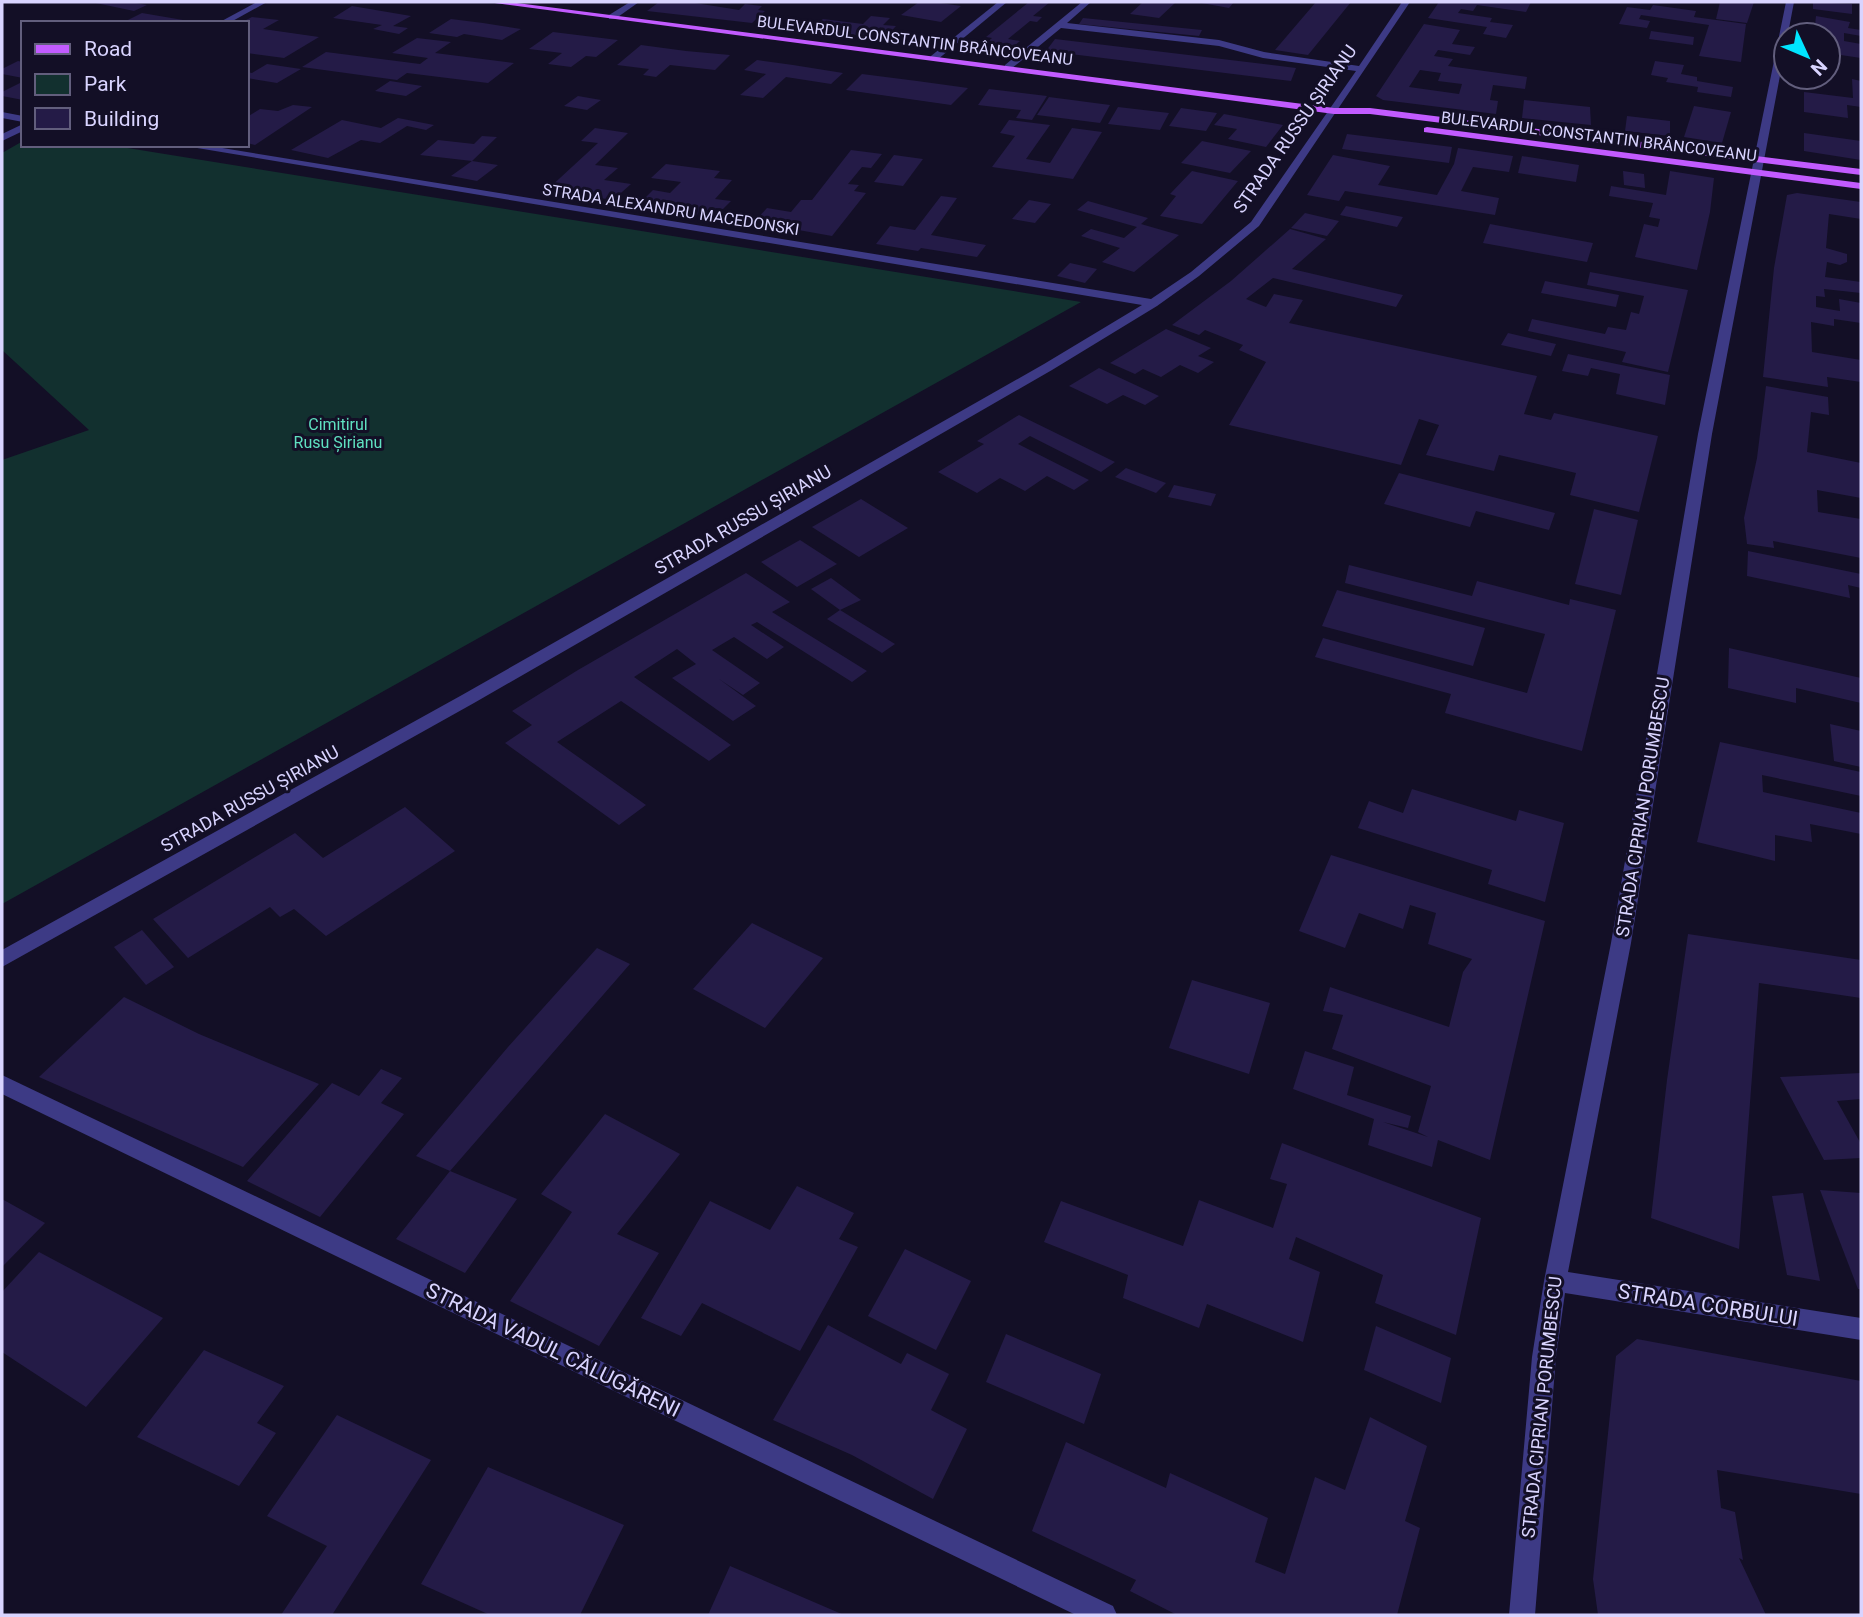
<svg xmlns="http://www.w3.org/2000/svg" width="1863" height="1617" font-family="Roboto,sans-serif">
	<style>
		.green { fill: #12302f }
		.building { fill: #241b47; fill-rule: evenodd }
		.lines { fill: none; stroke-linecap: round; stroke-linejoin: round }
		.minor { fill: #3d3a85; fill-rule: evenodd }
		.major { fill: #c25bff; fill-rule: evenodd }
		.labels { text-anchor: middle; stroke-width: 6; stroke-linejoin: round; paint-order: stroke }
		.far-street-label { font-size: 16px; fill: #d9d4ff; stroke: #130f26 }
		.far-park-label { font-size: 16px; fill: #5fe0c0; stroke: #130f26 }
		.street-label { font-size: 18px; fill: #d9d4ff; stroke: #130f26 }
		.near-street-label { font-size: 21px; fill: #d9d4ff; stroke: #130f26 }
	</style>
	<rect width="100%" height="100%" fill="#130f26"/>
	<path class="green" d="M23,141v4h86l972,157 -1079,602v-444l87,-30 -87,-80v-197z"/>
	<g class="building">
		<path d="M91,2h39l17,3 -13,6z"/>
		<path d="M659,2h30l50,8 6,-6 17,2 -4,4 7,1 -13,12 -105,-12z"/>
		<path d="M919,2h15l27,4 -20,16 -40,-7z"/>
		<path d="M1029,2h21l-17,14 9,1 -5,5 -7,-1 -22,18 12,2 -12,10 -26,-4 10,-9 -6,-1z"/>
		<path d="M1143,2h33l-17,16 -29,-4z"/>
		<path d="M1196,2h38l-5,6z"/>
		<path d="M1316,2h35l-43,53 -33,-5z"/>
		<path d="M1439,2h92l-5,10 -49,-7 -4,6 -12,-2 -3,4 34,5 -2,4 23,3 -7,13 -23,-4 4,-7 -59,-9z"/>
		<path d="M1720,2h34l-7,21 -31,-4z"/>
		<path d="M1813,2l39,2v10l-39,-5z"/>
		<path d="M1653,5l43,6 -2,6 52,7 -5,38 -42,-6 10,-31 -68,-10 -2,4 11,2 -3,7 -28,-4 8,-17 23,3z"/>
		<path d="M352,6l59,10 -18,10 15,2 -9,6 -26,-5 9,-4 -49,-7z"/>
		<path d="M142,13l41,7 -5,3h-56z"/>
		<path d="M871,16l19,2 -7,7 13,1 -12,13 -73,-10 12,-10 40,5z"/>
		<path d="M1816,16l34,6 -2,6 13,2v6l-17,-3v8l17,3v14l-27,-4v5l-6,-1v-23h-14z"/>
		<path d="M252,17l27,3 -16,9 56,8 -35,21 -37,-5v-30h-7z"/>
		<path d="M1083,18l119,12 -3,6 -120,-12z"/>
		<path d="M451,19l32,4 38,6 -19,11 -38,-6 -7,3 -28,-4z"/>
		<path d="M1424,24l36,6 -8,14 23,3 -5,8 -32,-5 -4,6 19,3 -5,7 79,11 -2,12 -32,-4 -3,15 8,1 -2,13 -113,-14 -7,-4zM1420,70l21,3 -3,8 24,3 -3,10 -50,-7z"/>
		<path d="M1651,31l43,6 -1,8 -44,-6z"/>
		<path d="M553,32l65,8 -22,17 -10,-1 -15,11 -23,-3 14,-11 -33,-4z"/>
		<path d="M417,38l34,4 -16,11 79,10 -26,20 -81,-10 -10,7 -95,-13 24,-15 94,12 8,-6 -36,-5z"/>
		<path d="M1055,39l241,29 -5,13 -245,-30z"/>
		<path d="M641,45l45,6 44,4 -15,15 -45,-5 -14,12 -13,-2 6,-6 -32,-4z"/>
		<path d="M757,60l36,5 50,8 -12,11 -45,-7 -23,21 -23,-3 26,-21 -22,-4z"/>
		<path d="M18,61l5,1v16l-21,-4v-5z"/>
		<path d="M1655,61l29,4 -3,9 16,3v4l36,6 -2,10 -34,-5 1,-5 -32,-5 2,-4 -17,-3z"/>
		<path d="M267,64l34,5 -24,14 -30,-5v-6l5,1z"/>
		<path d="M862,74l55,7 51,7 -17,17 -105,-15z"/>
		<path d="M1852,79l9,2v26l-14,-2 1,13 -44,-6v-20l49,6z"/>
		<path d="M390,81l32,5 -16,10 -31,-5z"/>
		<path d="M20,83h3v17l-21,-4v-4z"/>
		<path d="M989,89l58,7 -15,24 -16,-2 5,-8 -43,-5z"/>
		<path d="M578,96l23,4 -14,10 -23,-4z"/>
		<path d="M1049,97l61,8 -10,18 -63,-8z"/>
		<path d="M1524,100l66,7 1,18 -69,-7z"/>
		<path d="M293,105l19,2 -57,38 -8,-2v-26l13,-8 18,2z"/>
		<path d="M1694,106l37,6 -9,31 -38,-6z"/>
		<path d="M1118,107l51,6 -9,17 -52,-6z"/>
		<path d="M1181,108l36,5 -11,18 -37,-5z"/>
		<path d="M1224,114l59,11 -17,22 -38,-8 9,-10 -23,-4z"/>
		<path d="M1627,116l43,5v15l-45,-5z"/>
		<path d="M398,118l36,7 -8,5 -19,-4 -27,17 -19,-3 -33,18 -37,-8 51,-30 39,8z"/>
		<path d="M1009,120l41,5 -24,34 24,4 22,-35 30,4 -29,47 -81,-12 23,-31 -15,-3z"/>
		<path d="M595,128l33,5 -33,32 23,3 -14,12 27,4 -18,16 -66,-10 51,-47 -17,-2z"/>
		<path d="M1804,133l57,8v19l-57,-9z"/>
		<path d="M1347,134l105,13 -3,16 -107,-14z"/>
		<path d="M482,136l15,1 -25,24 -52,-6 18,-15 36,4z"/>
		<path d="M1202,141l49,10 -21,22 -49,-10z"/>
		<path d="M1458,148l55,8 -4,16 -36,-5 -12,24 38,7 -4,17 -150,-24 -6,10 -32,-6 26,-40 57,11 -12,19 59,10 17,-31z"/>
		<path d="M851,150l31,4 -11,14 -9,-1 -14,17 11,1 -5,6 12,2 -34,43 -78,-14 13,-14 24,4 10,-12h11z"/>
		<path d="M894,155l29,4 -20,27 -29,-4z"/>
		<path d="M1522,156l57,9 -3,17 -58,-9z"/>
		<path d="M472,161l26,4 -21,16 -26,-5z"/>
		<path d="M666,164l54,7 -6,7 18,2 -17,19 16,2 -8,8 -7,-1 -7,8 -73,-9 17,-17 17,3 11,-11 -30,-4z"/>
		<path d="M1192,171l46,10 -36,43 -42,-8 16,-20 -6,-2z"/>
		<path d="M1623,171l21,3 1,14 -21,-3z"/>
		<path d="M1670,171l44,7 -4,34 -13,58 -62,-13 9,-33 14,3 2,-8 -11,-2 4,-14 -44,-7 2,-10 55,9z"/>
		<path d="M1797,193l64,9v17l-32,-5 -3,34 21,6v8l-7,3 -13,-3 -2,15 36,5v11l-37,-4 1,8 -9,-1v11l24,4 -1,-12 22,4v20l-27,-4v7l-23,-4 1,30 49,8v22l-34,-5 1,10 -65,-10 11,-109 13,-73z"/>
		<path d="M941,196l16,2 -26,37 55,10 -9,12 -56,-9 -3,3 -42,-7 14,-18 25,4z"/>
		<path d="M1029,200l22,4 -16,19 -23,-4z"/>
		<path d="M1088,201l60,17 -7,6 38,11 -45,37 -32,-10 18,-14 -39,-12 10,-7 33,9 13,-11 -60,-17z"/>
		<path d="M1346,206l57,11 -6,10 -57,-12z"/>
		<path d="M1305,213l34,8 -12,15 -36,-8z"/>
		<path d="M1490,224l103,19 -6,19 -104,-19z"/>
		<path d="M1290,229l36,10 -34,30 111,26 -7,12 -123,-29 -27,21 20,8 8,-13 29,6 -14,23 248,53 -13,38 27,6 3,-7 104,23 -19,76 -69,-17 6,-22 -77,-18 -5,16 -68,-16 13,-30 -20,-6 -18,46 -172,-40 37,-63 -27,-12 4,-5 -38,-15 -6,5 -27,-10 59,-44z"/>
		<path d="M1070,263l27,6 -12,14 -28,-7z"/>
		<path d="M1590,272l98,18 -20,82 -46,-10 4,-10 -98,-21 4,-12 73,15 3,-7 18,3 5,-18 8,2 5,-18 -57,-11z"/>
		<path d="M1545,281l74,14 -3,12 -75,-14z"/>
		<path d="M1166,329l45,19 -13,8 16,6 -16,11 -18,-8 -19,12 -18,-8 -8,5 -25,-11z"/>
		<path d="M1508,333l48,11 -5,12 -50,-11z"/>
		<path d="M1568,354l102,21 -5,30 -49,-11 4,-20 -29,-6 -3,8 -26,-5z"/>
		<path d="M1099,368l60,28 -14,9 -22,-10 -16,9 -38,-18z"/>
		<path d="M1766,386l62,11 1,18 -18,-3 -4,40 54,11v35l-44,-8 1,22 43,7v39l-88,-17 1,7 -27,-4 -3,-26 13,-60z"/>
		<path d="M1019,415l96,47 -14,10 -71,-36 -12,8 71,36 -15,10 -27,-14 -22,15 -25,-13 -23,15 -39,-21 46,-28 -7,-3z"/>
		<path d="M1126,468l40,15 -10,10 -41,-16z"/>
		<path d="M1399,473l156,40 -6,17 -73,-19 -6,16 -86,-23z"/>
		<path d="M1174,485l42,9 -5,12 -43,-9z"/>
		<path d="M861,499l47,29 -49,29 -47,-30z"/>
		<path d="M1594,509l44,11 -17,75 -46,-11z"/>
		<path d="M800,540l37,24 -40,23 -36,-25z"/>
		<path d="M1748,551l113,23v14l-13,-3 2,13 -103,-22z"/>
		<path d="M1349,565l123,31 5,-15 92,24 1,-6 46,11 -34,141 -137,-38 6,-19 -136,-37 8,-19 204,55 18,-59 -200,-51z"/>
		<path d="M746,573l44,29 -18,10 95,59 -15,11 -95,-60 -6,3 33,22 -17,12 -33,-22 -22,13 48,33 -17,12 -24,-16 37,27 -23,15 -61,-43 24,-14 -19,-15 -43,28 97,68 -22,16 -88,-60 -64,41 89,63 -27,20 -114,-82 27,-18 -20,-14 66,-41z"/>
		<path d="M831,578l30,22 -21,10 -29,-21z"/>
		<path d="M1337,590l148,38 -12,38 -151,-40z"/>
		<path d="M840,610l55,34 -13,9 -55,-34z"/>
		<path d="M1729,648l132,30v25l-65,-15v15l-68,-15z"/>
		<path d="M1830,724l31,7v36l-27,-6z"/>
		<path d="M1720,742l141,30v24l-99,-21 1,17 98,21v21l-51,-10 2,18 -37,-7v26l-78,-19z"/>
		<path d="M1412,789l104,32 3,-11 45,13 -19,79 -57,-18 4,-14 -134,-42 11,-27 34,12z"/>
		<path d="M405,807l50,44 -129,85 -32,-27 -14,8 -10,-10 -82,51 -35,-39 142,-86 28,25z"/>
		<path d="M1331,855l214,66 -55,239 -52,-20 -6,27 -64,-22 6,-26 -81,-30 12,-38 49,16 -7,28 64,21 -3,12 -25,-6 45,15 -10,-5 13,-46 -99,-37 11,-34 -20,-4 7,-24 119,40 14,-55 9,-13 -44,-15 8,-31 -26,-8 -7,24 -44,-16 -14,35 -46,-17z"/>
		<path d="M752,923l71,35 -58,70 -72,-39z"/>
		<path d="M142,930l32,37 -28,18 -32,-38z"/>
		<path d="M1688,934l173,26v38l-102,-15 -20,266 -88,-31 16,-138z"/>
		<path d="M597,948l33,16 -180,207 67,28 -52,74 -69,-34 54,-68 -34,-15 92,-109z"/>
		<path d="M1192,980l78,23 -21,71 -80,-26z"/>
		<path d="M124,997l75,37 120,50 -76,83 -204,-90z"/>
		<path d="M381,1069l21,9 -21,25 23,11 -84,103 -73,-36 85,-98 27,13z"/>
		<path d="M1861,1073v26l-24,2 24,43v14l-37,2 -44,-83z"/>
		<path d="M605,1114l75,40 -63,80 42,19 -60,93 -89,-45 62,-89 -31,-18z"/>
		<path d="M1282,1143l199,75 -25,117 -81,-32 8,-28 -87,-38 -7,22 31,13 -17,70 -96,-38 -8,24 -76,-30 5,-23 -84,-33 17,-41 122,45 16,-46 74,28 14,-44 -17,-5z"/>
		<path d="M797,1186l57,27 -15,26 19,8 -58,104 -98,-48 -21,33 -40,-18 69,-117 60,29z"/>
		<path d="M1820,1190l41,3v96h-3z"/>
		<path d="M1803,1193l17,88 -33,-6 -15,-79z"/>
		<path d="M2,1199l43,24 -43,44z"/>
		<path d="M905,1249l66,32 -35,69 -68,-34z"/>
		<path d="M39,1252l124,66 -77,89 -84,-55v-60z"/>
		<path d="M828,1325l73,39 6,-11 42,21 -18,36 36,19 -34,70 -81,-44 -79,-35z"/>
		<path d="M1376,1326l75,32 -10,45 -77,-33z"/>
		<path d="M1006,1334l95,40 -17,50 -98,-42z"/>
		<path d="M1637,1339l224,42v113l-144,-24 4,38 14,4 8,48 -4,-2 27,57h-168l-5,-36 23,-223z"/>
		<path d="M204,1350l80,36 -27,37 19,10 -37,53 -102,-49z"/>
		<path d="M337,1415l94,45 -99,155h-51l46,-69 -60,-30z"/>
		<path d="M1370,1417l57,29 -22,75 15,7 -23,87h-220l-47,-24 6,-11 -104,-49 34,-89 100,46 4,-15 98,45 -13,44 30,12 30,-97 30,13z"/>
		<path d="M488,1467l136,58 -44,90h-90l-69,-31z"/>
		<path d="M730,1566l114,49h-136z"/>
	</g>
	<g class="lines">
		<g class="minor">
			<path d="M257,2h10l-38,21h-11z"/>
			<path d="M630,2h9l-24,17h-6v-4z"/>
			<path d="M998,2h9l-70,58h-6v-4z"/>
			<path d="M1082,2h9l-24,21 152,17 45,12 95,14 43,-64h8l-151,224 -60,50 -42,30 -105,64 -578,333 -472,264v-17l460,-255 582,-331 98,-59 -963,-160h25l947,154 40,-27 60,-50 105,-151 -93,-13 -44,-12 -158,-18 -50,41h-6v-4z"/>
			<path d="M1786,2h8l-82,432 -81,509 -63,329 293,46v22l-296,-47 -9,64 -21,258h-26l23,-258 12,-76 67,-338 87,-509z"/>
			<path d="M2,112l21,4v6l-21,-4z"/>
			<path d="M23,124v7l-21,10v-7z"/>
			<path d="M2,1075l1111,531 4,9h-41l-1074,-521z"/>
		</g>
		<g class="major">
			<path d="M487,2h22l825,106h36l491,61v6l-491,-61h-36z"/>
			<path d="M1427,127l434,56v6l-437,-57v-4z"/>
		</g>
	</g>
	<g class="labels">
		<g class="far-street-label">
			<text transform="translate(915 40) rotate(7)" y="6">BULEVARDUL CONSTANTIN BRÂNCOVEANU</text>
			<text transform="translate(1599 136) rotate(7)" y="6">BULEVARDUL CONSTANTIN BRÂNCOVEANU</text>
			<text transform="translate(671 209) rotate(9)" y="6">STRADA ALEXANDRU MACEDONSKI</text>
		</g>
		<g class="far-park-label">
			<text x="338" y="430">Cimitirul<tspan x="338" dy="18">Rusu Șirianu</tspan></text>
		</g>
		<g class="street-label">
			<text transform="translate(1295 129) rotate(-55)" y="6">STRADA RUSSU ȘIRIANU</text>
			<text transform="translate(743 520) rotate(-30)" y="6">STRADA RUSSU ȘIRIANU</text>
			<text transform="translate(250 799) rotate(-29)" y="6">STRADA RUSSU ȘIRIANU</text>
			<text transform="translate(1643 807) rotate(-81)" y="6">STRADA CIPRIAN PORUMBESCU</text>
			<text transform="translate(1542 1407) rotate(-84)" y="6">STRADA CIPRIAN PORUMBESCU</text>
		</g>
		<g class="near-street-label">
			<text transform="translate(1708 1305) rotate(9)" y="7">STRADA CORBULUI</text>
			<text transform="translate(553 1350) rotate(26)" y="7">STRADA VADUL CĂLUGĂRENI</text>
		</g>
	</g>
	<rect width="1863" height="1617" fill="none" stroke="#d9d4ff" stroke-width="7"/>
	<rect x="21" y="21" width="228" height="126" fill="#130f26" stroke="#625e7d" stroke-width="2"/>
	<rect x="35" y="44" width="35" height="10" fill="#c25bff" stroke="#625e7d" stroke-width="2"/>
	<text x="84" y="56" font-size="21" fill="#d9d4ff">Road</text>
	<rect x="35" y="74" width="35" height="21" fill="#12302f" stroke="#625e7d" stroke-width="2"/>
	<text x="84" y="91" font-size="21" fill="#d9d4ff">Park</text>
	<rect x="35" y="108" width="35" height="21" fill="#241b47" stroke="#625e7d" stroke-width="2"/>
	<text x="84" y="126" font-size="21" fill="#d9d4ff">Building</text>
	<g transform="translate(1807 56) rotate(134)"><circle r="33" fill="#130f26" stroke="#625e7d" stroke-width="2"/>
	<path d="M0-5L12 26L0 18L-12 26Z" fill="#00e5ff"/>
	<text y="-10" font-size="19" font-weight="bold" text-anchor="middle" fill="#d9d4ff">N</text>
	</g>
</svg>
